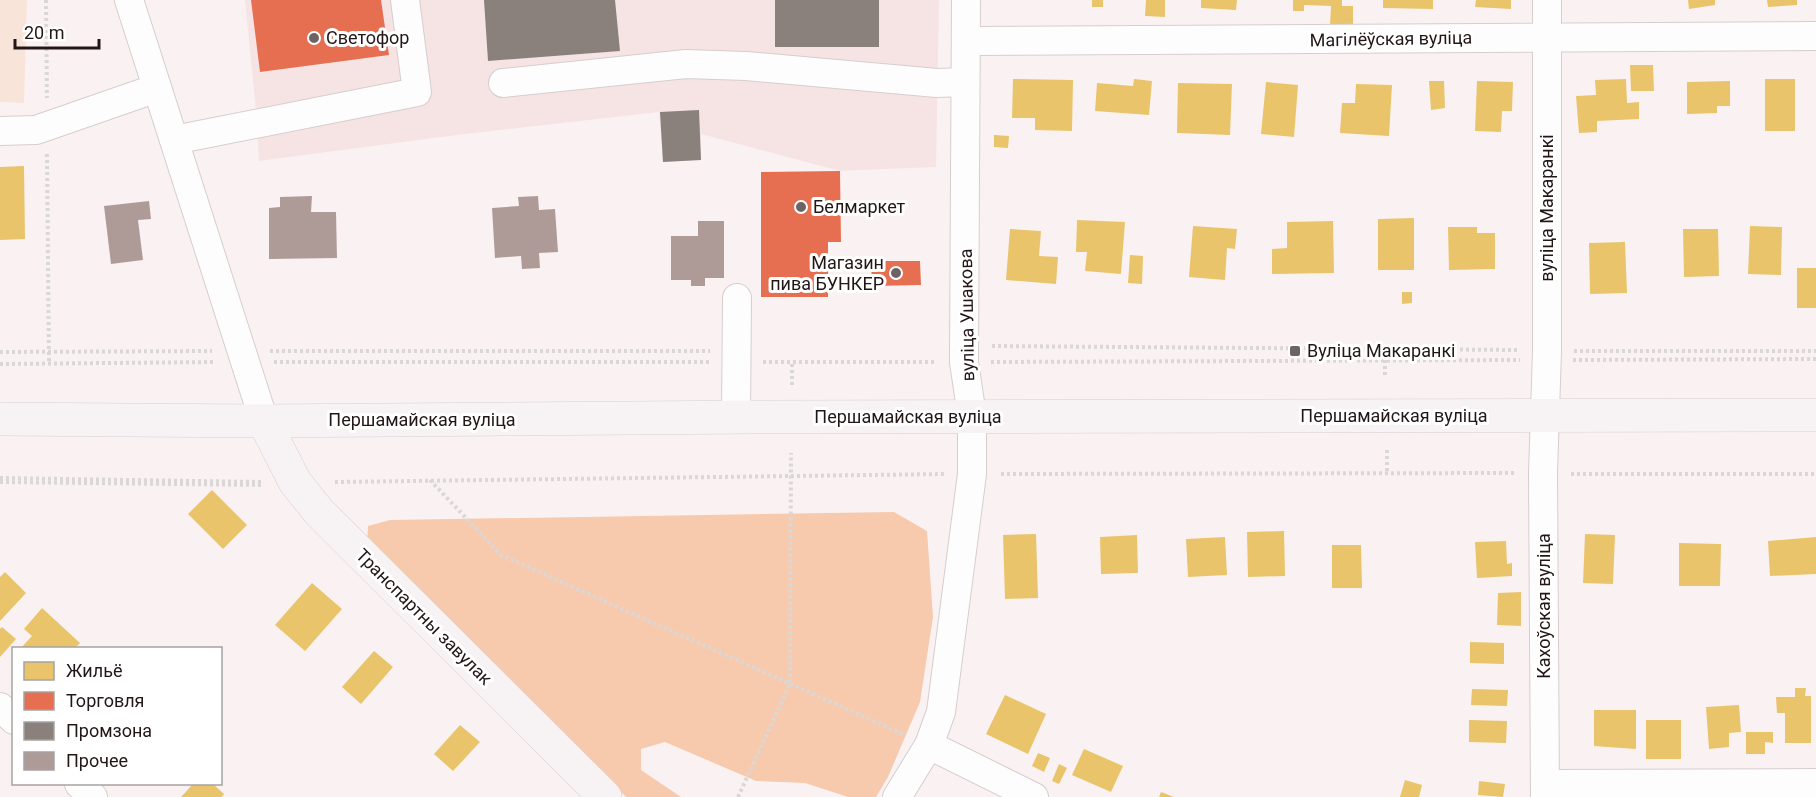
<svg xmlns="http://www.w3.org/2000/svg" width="1816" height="797" font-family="Roboto,sans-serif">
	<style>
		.built { fill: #f6e4e5 }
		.green { fill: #f9e4da }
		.forest { fill: #f7caae }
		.homes { fill: #e9c46a }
		.shops { fill: #e76f51 }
		.industry { fill: #8a817c }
		.building { fill: #ae9b98 }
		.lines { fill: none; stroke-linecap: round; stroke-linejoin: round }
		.minor-casing { stroke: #d7cdcd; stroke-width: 30 }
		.major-casing { stroke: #d6d0d0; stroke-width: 34 }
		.path { stroke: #dad7d7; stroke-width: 4; stroke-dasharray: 3 3; stroke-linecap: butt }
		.minor { stroke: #fefdfd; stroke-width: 28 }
		.major { stroke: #f7f2f4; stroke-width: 33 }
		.poi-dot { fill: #6e6364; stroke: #fff; stroke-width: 2 }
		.labels { text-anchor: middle; stroke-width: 6; stroke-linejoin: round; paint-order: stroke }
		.poi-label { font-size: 18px; fill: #221617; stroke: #fff; text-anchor: start }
		.street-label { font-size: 18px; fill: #221617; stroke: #fff }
	</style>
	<rect width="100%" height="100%" fill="#faf2f2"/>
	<path class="built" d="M245,0h694l-3,167 -96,4 -139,-37v26l-38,2 -4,-50 -202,23 -198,26 -2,-39z"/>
	<path class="green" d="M0,0h27l-3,103 -24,-1z"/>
	<path class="forest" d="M894,512l33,19 6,86 -13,85 -32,75 -12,20h-28l-43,-14 -49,-2 -91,-39 -24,7v21l40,27h-55l-259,-252 1,-19 22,-6z"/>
	<g class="homes">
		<rect x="1092" y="0" width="11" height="7"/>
		<path d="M1146,0h19v17l-20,-1z"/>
		<path d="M1201,0h36l-1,10 -35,-2z"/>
		<path d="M1293,0h49v6h11v21l-23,-1 1,-20 -27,-1v6h-11z"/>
		<path d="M1383,0h50v9l-50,-1z"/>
		<path d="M1476,0h35v9l-36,-2z"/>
		<path d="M1688,0h27v5l-26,4z"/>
		<path d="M1767,0h30v5l-29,2z"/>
		<path d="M1630,65h23l1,26h-23z"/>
		<path d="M1013,79l60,1 -1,51 -37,-1v-12h-23z"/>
		<path d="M1134,79l18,2 -3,34 -54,-4 2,-28 36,3z"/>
		<path d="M1626,79l1,24 12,-1v17l-42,2v11l-18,1 -3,-37 20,-1 -1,-15z"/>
		<rect x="1765" y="79" width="30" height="52"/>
		<path d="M1429,81h15l1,27 -14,2z"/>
		<path d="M1477,81l36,1 -1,29h-10l-1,21 -26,-1z"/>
		<path d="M1730,81v25h-13v7l-30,1v-32z"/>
		<path d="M1266,82l32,3 -4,52 -33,-3z"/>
		<path d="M1178,83l54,1 -2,51 -53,-2z"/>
		<path d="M1356,84l36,1 -3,51 -49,-3 2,-30h13z"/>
		<path d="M994,135l15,1 -1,12 -14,-1z"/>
		<path d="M24,166l1,73 -25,1v-73z"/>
		<path d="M1414,218v52h-36v-51z"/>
		<path d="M1077,220l48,2 -4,52 -36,-3 2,-19h-11z"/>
		<path d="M1333,221l1,52 -62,1v-25l15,-1v-26z"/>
		<path d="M1193,226l44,3 -2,20 -8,-1 -2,32 -36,-3z"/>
		<path d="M1750,226l32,1 -1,48 -33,-1z"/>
		<path d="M1448,227h29v6h18v36l-46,1z"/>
		<path d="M1010,229l31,2 -2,25 19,1 -2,27 -50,-4z"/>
		<path d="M1683,229h35l1,47 -35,1z"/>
		<path d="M1625,242l2,51 -37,1 -1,-51z"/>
		<path d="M1130,255l13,1 -1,28 -14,-1z"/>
		<rect x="1797" y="268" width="19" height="40"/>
		<path d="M1402,292h10v11l-10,1z"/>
		<path d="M212,490l35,35 -24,24 -35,-35z"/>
		<path d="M1284,531l1,45 -37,1 -1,-45z"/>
		<path d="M1036,534l2,64 -33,1 -2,-64z"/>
		<path d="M1585,534l30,1 -2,49 -30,-1z"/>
		<path d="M1137,535l1,38 -37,1 -1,-37z"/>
		<path d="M1225,537l2,38 -39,2 -2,-38z"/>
		<path d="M1816,537v37l-46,2 -2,-35z"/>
		<path d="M1506,541l1,23 5,-1v13l-35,2 -2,-36z"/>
		<path d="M1679,543l42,1 -1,42h-41z"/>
		<path d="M1332,545h29l1,43h-30z"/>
		<path d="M5,572l21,21 -26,28v-44z"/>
		<path d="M312,583l30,26 -37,42 -30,-26z"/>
		<path d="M1521,592v34l-24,-1 1,-32z"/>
		<path d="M42,608l38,35 -5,5h-54l11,-12 -8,-7z"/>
		<path d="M2,627l14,12 -16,18v-28z"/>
		<path d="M1470,642l34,1v21l-34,-1z"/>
		<path d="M374,651l19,16 -32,37 -19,-17z"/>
		<path d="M1795,688h11l-1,8h6v47h-26v-30h-8l-1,-16h19z"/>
		<path d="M1472,689l36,1 -1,16 -36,-1z"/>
		<path d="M1005,695l41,19 -18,40 -42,-20z"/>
		<path d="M1739,705l2,27 -12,1v14l-20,2 -3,-42z"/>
		<path d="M1594,710h42v39l-42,-3z"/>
		<path d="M1469,720l38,1 -1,22 -37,-1z"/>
		<rect x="1646" y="720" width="35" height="39"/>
		<path d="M460,725l20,17 -27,29 -19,-17z"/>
		<path d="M1746,732h27v11l-8,-1v12h-19z"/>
		<path d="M1084,749l39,17 -12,26 -39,-17z"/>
		<path d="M1038,753l12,5 -6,14 -12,-6z"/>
		<path d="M1059,764l8,4 -8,16 -7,-3z"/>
		<path d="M1405,780l17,5 -3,12h-19z"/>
		<path d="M1479,781l26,3 -2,13 -25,-2z"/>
		<path d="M193,784h20l11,10 -2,3h-41z"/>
		<path d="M1161,792l13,5h-15z"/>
	</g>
	<g class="shops">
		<path d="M251,0h130l8,55 -129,17z"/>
		<path d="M840,171l1,71h-13v55h-67v-125z"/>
		<path d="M871,261h49l1,24 -49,1z"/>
	</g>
	<g class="industry">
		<path d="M484,0h131l5,51 -132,10z"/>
		<rect x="775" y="0" width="104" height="47"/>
		<path d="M699,110l2,50 -38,2 -3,-50z"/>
	</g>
	<g class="building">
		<path d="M312,196l-1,16h25l1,46 -68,1v-51l11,-1v-10z"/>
		<path d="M538,196l1,14 16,-1 3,43 -19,1 1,15 -18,1 -1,-13 -26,2 -3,-50 27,-2 -1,-9z"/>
		<path d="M149,201l2,18 -13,1 5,40 -32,4 -7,-58z"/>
		<path d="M698,221h26v57h-19v8h-14v-6h-20v-44h27z"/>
	</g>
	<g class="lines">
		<g class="minor-casing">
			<g id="minor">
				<path d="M129,0l135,421"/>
				<path d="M966,41c283,0 566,-5 850,-5"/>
				<path d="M503,83l183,-19 60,2 191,17 28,-1"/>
				<path d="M0,131l36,-1 121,-42"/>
				<path d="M174,140l243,-48 -12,-92"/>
				<path d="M736,417l1,-119"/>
				<path d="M0,707l14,13"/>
				<path d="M929,745l105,52"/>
				<path d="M79,784l14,13"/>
				<path d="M1545,784l271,-1"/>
				<path d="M897,797l32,-52 12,-33 31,-238v-58l-8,-54 2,-362"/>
				<path d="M1545,797l-2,-324 4,-122v-351"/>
			</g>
		</g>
		<g class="major-casing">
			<g id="major">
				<path d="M0,419l264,2 490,-4 1062,-2"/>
				<path d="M264,421l31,61 24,30 286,285"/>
			</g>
		</g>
		<g class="path">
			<path d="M46,0l1,98"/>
			<path d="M47,154l2,209"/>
			<path d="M992,346l526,4"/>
			<path d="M270,351h440"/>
			<path d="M1574,351h242"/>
			<path d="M0,352l212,-1"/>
			<path d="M1385,360v17"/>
			<path d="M1573,360l243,-1"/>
			<path d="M274,362h436"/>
			<path d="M763,362h172"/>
			<path d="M991,362l529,-2"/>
			<path d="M0,364l215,-2"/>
			<path d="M792,385v-23"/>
			<path d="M1387,450v23"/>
			<path d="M1001,474l514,-1"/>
			<path d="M1571,474h245"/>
			<path d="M0,478l261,4"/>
			<path d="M430,480l71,75 402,179"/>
			<path d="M0,482l263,3"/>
			<path d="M335,482l610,-8"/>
			<path d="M738,797l52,-113 1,-231"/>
		</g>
		<use href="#minor" class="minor"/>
		<use href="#major" class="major"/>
	</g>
	<g class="poi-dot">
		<circle cx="314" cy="38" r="6"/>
		<circle cx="801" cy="207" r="6"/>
		<circle cx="896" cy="273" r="6"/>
		<rect x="1289" y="345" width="12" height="12" rx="3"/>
	</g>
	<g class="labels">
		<g class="poi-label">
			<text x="326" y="44">Светофор</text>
			<text x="813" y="213">Белмаркет</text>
			<text x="884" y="269" text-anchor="end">Магазин<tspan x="884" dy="21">пива БУНКЕР</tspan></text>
			<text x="1307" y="357">Вуліца Макаранкі</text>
		</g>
		<g class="street-label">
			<text transform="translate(1391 39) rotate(-1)" y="6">Магілёўская вуліца</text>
			<text transform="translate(1547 208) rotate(-90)" y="6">вуліца Макаранкі</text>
			<text transform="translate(967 315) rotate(-91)" y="6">вуліца Ушакова</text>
			<text x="1394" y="422">Першамайская вуліца</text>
			<text x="908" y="423">Першамайская вуліца</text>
			<text x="422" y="426">Першамайская вуліца</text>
			<text transform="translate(1544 606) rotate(-90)" y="6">Кахоўская вуліца</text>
			<text transform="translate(424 617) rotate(45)" y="6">Транспартны завулак</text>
		</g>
	</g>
	<rect x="12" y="647" width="210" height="138" fill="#ffffff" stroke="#a7a2a2" stroke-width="1.5"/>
	<rect x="24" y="662" width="30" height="18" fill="#e9c46a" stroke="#a7a2a2" stroke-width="1.5"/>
	<text x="66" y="677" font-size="18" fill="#221617">Жильё</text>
	<rect x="24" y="692" width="30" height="18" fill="#e76f51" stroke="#a7a2a2" stroke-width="1.5"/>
	<text x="66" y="707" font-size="18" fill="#221617">Торговля</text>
	<rect x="24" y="722" width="30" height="18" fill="#8a817c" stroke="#a7a2a2" stroke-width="1.5"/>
	<text x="66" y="737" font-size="18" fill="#221617">Промзона</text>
	<rect x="24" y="752" width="30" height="18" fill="#ae9b98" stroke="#a7a2a2" stroke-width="1.5"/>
	<text x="66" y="767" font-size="18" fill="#221617">Прочее</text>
	<path d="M15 39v9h84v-9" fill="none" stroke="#221617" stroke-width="3"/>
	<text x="24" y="39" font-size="18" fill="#221617" stroke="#ffffff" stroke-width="4.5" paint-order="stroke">20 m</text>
</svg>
